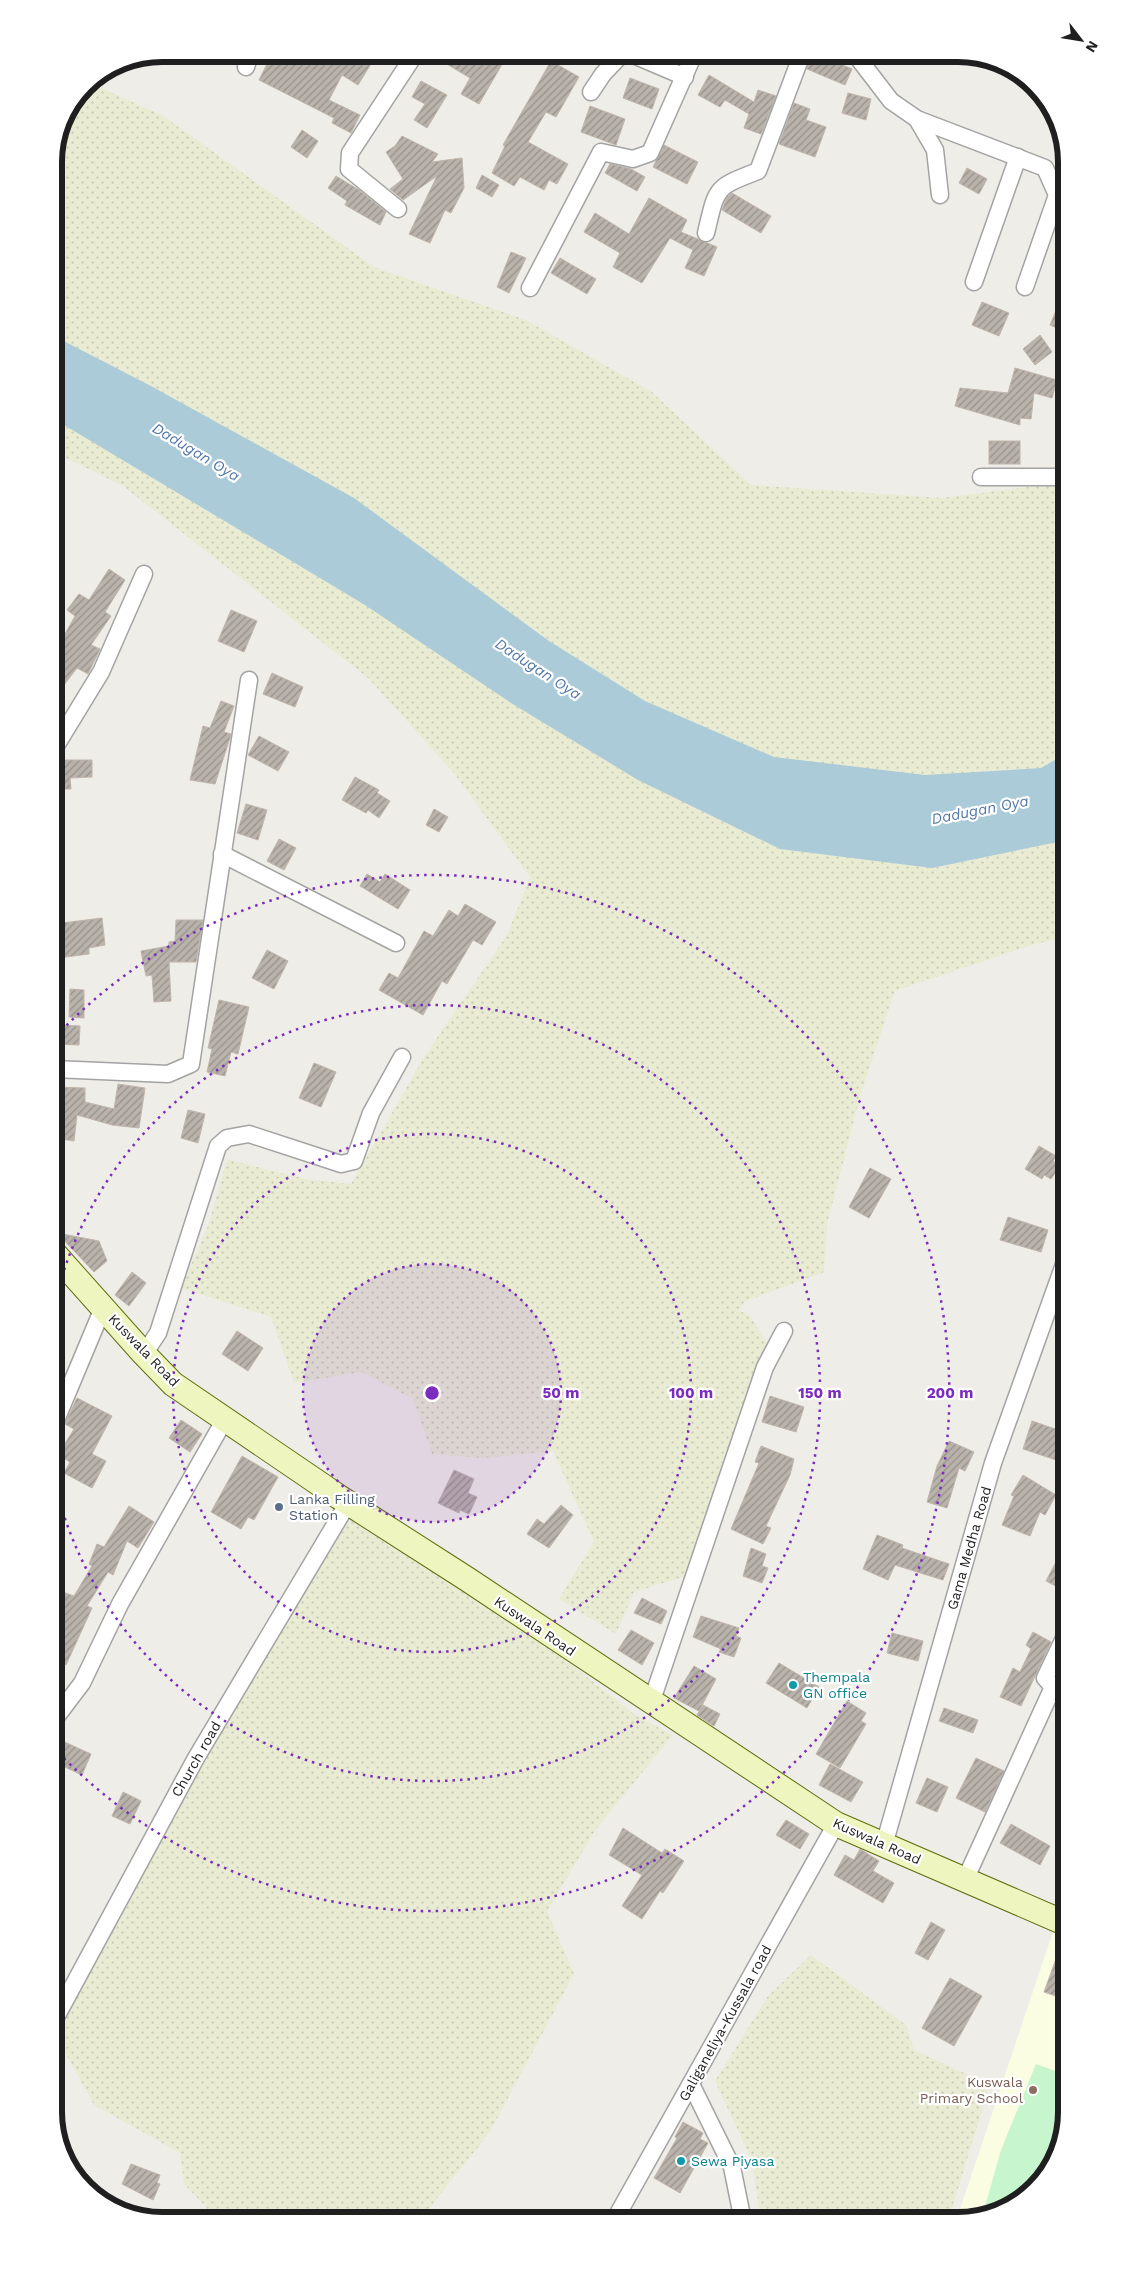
<svg xmlns="http://www.w3.org/2000/svg" width="1121" height="2275" font-family="'Work Sans',sans-serif">
	<style>
		.education { fill: #fbfde2 }
		.farmland { fill: url(#farmland-dots) }
		.park { fill: #c7f5ce }
		.water { fill: #abcbd9 }
		.building { fill: url(#building-hatch); stroke: #c0b5aa }
		.lines { fill: none; stroke-linecap: round; stroke-linejoin: round }
		.street-casing { stroke: #a3a3a3; stroke-width: 19 }
		.secondary-casing { stroke: #5e6f0e; stroke-width: 26 }
		.street { stroke: #fff; stroke-width: 16 }
		.secondary { stroke: #eef5bf; stroke-width: 24 }
		.ring { fill: none; stroke: #7b2cbf; stroke-width: 2.5; stroke-dasharray: 2.5 5 }
		.service-dot { fill: #5c6f8a; stroke: #fff; stroke-width: 2 }
		.culture-dot { fill: #0f9aa8; stroke: #fff; stroke-width: 2 }
		.education-dot { fill: #8d6e63; stroke: #fff; stroke-width: 2 }
		.labels { text-anchor: middle; stroke-width: 4.5; stroke-linejoin: round; paint-order: stroke }
		.street-label { font-size: 14px; fill: #1f1f1f; stroke: #fff }
		.service-label { font-size: 14px; fill: #4e5e75; stroke: #fff; text-anchor: start }
		.culture-label { font-size: 14px; fill: #0d838f; stroke: #fff; text-anchor: start }
		.education-label { font-size: 14px; fill: #785e54; stroke: #fff; text-anchor: end }
		.water-label { font-size: 15px; font-style: italic; fill: #5377a8; stroke: #fff }
		.rim { fill: none; stroke: #1f1f1f; stroke-width: 6 }
		.centre { fill: #7b2cbf; stroke: #fff; stroke-width: 2.5 }
		.ring-label { font-size: 15px; text-anchor: middle; font-weight: bold; fill: #7b2cbf; stroke: #fff; stroke-width: 4.5; stroke-linejoin: round; paint-order: stroke }
	</style>
	<defs>
		<pattern id="farmland-dots" width="8" height="8" patternUnits="userSpaceOnUse" patternTransform="scale(1.25)"><rect width="8" height="8" fill="#e9ecd3"/><path d="M2 2h.1M6 6h.1" fill="none" stroke="#c7cab5" stroke-width="1.8" stroke-linecap="round"/></pattern>
		<pattern id="building-hatch" width="6" height="6" patternUnits="userSpaceOnUse" patternTransform="scale(1.25)"><rect width="6" height="6" fill="#b9b3ac"/><path d="M-1 1l2-2M0 6l6-6M5 7l2-2" fill="none" stroke="#96918b"/></pattern>
	</defs>
	<rect width="100%" height="100%" fill="#efede7"/>
	<path class="education" d="M1054,1929l13,5v179l-18,60 -49,40 -44,8z"/>
	<g class="farmland">
		<path d="M89,83l73,32 212,152 152,53 126,72 99,93 191,13 125,-16v455l-36,8 -136,46 -34,102 -34,131 -3,48 -80,30 -4,9 10,5 17,27 -69,206 -12,27 -52,16 -18,42 -57,-35 35,-57 -41,-91 -71,7 -50,-4 -19,-55 -51,-27 -68,11 -23,-66 -90,-29 27,-62 19,-67 78,20 46,5 75,-130 81,-119 23,-58 -77,-105 -85,-94 -245,-192 -69,-34v-297l8,-35z"/>
		<path d="M348,1516l191,123 96,76 38,20 -77,94 -49,82 27,63 -84,158 -71,89h-200l-35,-37 -4,-31 -86,-48 -37,-67 22,-53 112,-206z"/>
		<path d="M811,1955l95,70 8,25 63,29 11,12 -40,130h-185l-3,-7 -8,-53 -37,-80 53,-85z"/>
	</g>
	<path class="park" d="M1036,2064l31,11v38l-18,60 -49,40 -18,4 19,-67z"/>
	<path class="water" d="M54,336l97,50 203,112 195,143 96,60 129,56 151,18 116,-7 26,-15v87l-135,28 -152,-19 -142,-69 -127,-77 -146,-98 -311,-186z"/>
	<g class="building">
		<path d="M272,54h105l-19,31 -16,-10 -13,25 31,15 -9,18 -19,-10 2,-5 -75,-38z"/>
		<path d="M430,54h78l-29,50 -18,-10 9,-16z"/>
		<path d="M812,54h13l-2,3 29,12 -7,16 -38,-16z"/>
		<path d="M551,61l28,16 -23,40 -10,-5 -18,30 40,22 -11,20 -8,-4 -5,10 -24,-13 -6,9 -22,-13 13,-27 -2,-1z"/>
		<path d="M709,75l45,27 4,-12 18,6 -15,38 -17,-6 5,-14 -24,-14 -5,7 -22,-12z"/>
		<path d="M630,78l29,11 -7,20 -29,-11z"/>
		<path d="M421,81l26,14 -20,33 -13,-8 11,-16 -13,-7z"/>
		<path d="M848,93l23,6 -5,21 -24,-7z"/>
		<path d="M794,103l16,6 -4,11 20,7 -11,30 -36,-13z"/>
		<path d="M590,106l35,13 -9,26 -35,-13z"/>
		<path d="M302,130l16,11 -11,17 -16,-11z"/>
		<path d="M402,136l36,18 -6,8 30,-4 2,30 -13,25 -6,-3 -15,33 -21,-9 28,-58 -34,24 -13,-11 13,-10 -17,-27 9,-6z"/>
		<path d="M664,145l34,17 -11,22 -34,-17z"/>
		<path d="M610,164l21,5 14,8 -8,14 -32,-18z"/>
		<path d="M967,168l20,11 -8,15 -20,-11z"/>
		<path d="M482,175l17,10 -7,12 -16,-9z"/>
		<path d="M336,176l23,14 27,22 -6,13 -35,-20 2,-4 -19,-13z"/>
		<path d="M732,193l39,23 -10,17 -39,-23 5,-13z"/>
		<path d="M649,198l38,22 -6,12 36,15 -13,29 -19,-8 8,-18 -23,-12 -28,45 -29,-16 7,-14 -36,-21 11,-19 34,21z"/>
		<path d="M511,252l15,6 -17,35 -12,-6z"/>
		<path d="M560,258l36,21 -9,15 -36,-21z"/>
		<path d="M1067,284v49l-17,-8z"/>
		<path d="M982,302l27,11 -10,23 -27,-11z"/>
		<path d="M1040,335l12,17 -17,13 -12,-16z"/>
		<path d="M1015,368l42,12 -5,18 -18,-5 -3,26 -11,-1v7l-65,-19 5,-18 48,5z"/>
		<rect x="989" y="441" width="31" height="23"/>
		<path d="M109,569l16,11 -20,32 6,4 -20,29 9,4 -12,25 -11,-6 -23,30v-44l21,-38 -8,-6 12,-16 10,6z"/>
		<path d="M231,610l26,11 -13,31 -26,-11z"/>
		<path d="M272,673l31,14 -8,20 -32,-13z"/>
		<path d="M221,701l13,5 -10,26 7,2 -1,4 -15,46 -25,-4 13,-54 7,2z"/>
		<path d="M259,736l30,16 -11,19 -30,-16z"/>
		<path d="M56,760h36v17l-22,1 1,11h-16z"/>
		<path d="M355,777l24,13 -2,3 13,8 -11,17 -11,-8 -2,3 -24,-13z"/>
		<path d="M246,804l21,6 -9,30 -21,-7z"/>
		<path d="M434,809l14,8 -9,15 -13,-7z"/>
		<path d="M279,839l17,9 -12,22 -17,-9z"/>
		<path d="M367,874l13,8 5,-8 25,16 -12,19 -38,-23z"/>
		<path d="M465,904l31,18 -14,23 -9,-5 -26,44 -5,-3 -19,34 -44,-25 10,-17 9,5 26,-47 9,5 16,-26 9,6z"/>
		<path d="M102,918l3,27 -16,3v6l-31,4 -4,-34z"/>
		<path d="M176,920h27l-7,42h-27l2,39 -17,1 -2,-27 -6,1 -5,-25 28,-5v-4l6,-1z"/>
		<path d="M267,950l21,11 -14,28 -22,-11z"/>
		<path d="M70,989l14,1v28l-15,-1z"/>
		<path d="M219,1000l30,7 -11,47 -7,-2 -6,24 -18,-4 5,-23 -4,-1z"/>
		<path d="M54,1025l26,1 -1,19 -25,-1z"/>
		<path d="M314,1063l22,9 -15,35 -22,-9z"/>
		<path d="M118,1084l27,4 -6,40 -27,-3 -35,-10 -3,26 -20,-3v-51l31,1v14l29,7z"/>
		<path d="M188,1110l17,4 -7,29 -17,-5z"/>
		<path d="M1039,1146l17,10 -3,5 7,5 -9,13 -7,-4 -2,4 -17,-10z"/>
		<path d="M870,1168l21,11 -22,39 -20,-11z"/>
		<path d="M1008,1217l40,13 -7,22 -41,-12z"/>
		<path d="M57,1233l42,8 8,20 -13,11z"/>
		<path d="M132,1272l14,11 -17,23 -14,-11z"/>
		<path d="M237,1331l26,17 -15,23 -26,-17z"/>
		<path d="M770,1396l34,11 -8,25 -34,-10z"/>
		<path d="M77,1398l35,18 -20,38 14,7 -14,27 -28,-15 6,-11 -12,-7 16,-26 -9,-5z"/>
		<path d="M181,1420l21,14 -12,18 -21,-14z"/>
		<path d="M1032,1421l35,12v21l-2,9 -42,-14z"/>
		<path d="M949,1441l25,11 -9,19 -6,-3 -12,40 -20,-6 10,-36z"/>
		<path d="M761,1446l33,13 -4,16 -24,51 5,2 -8,16 -32,-15 28,-66 -4,-1z"/>
		<path d="M242,1456l36,21 -24,43 -6,-3 -7,12 -30,-17z"/>
		<path d="M454,1470l20,9 -6,14 9,4 -8,17 -9,-4 -1,3 -21,-10z"/>
		<path d="M1023,1475l33,20 -11,20 -5,-3 -10,24 -28,-11 12,-29 -3,-1z"/>
		<path d="M561,1505l12,10 -24,33 -22,-14 10,-15 7,5z"/>
		<path d="M129,1506l25,16 -16,26 -11,-7 -14,34 -5,-3 -21,34 5,2 -26,57 -12,-6v-70l20,7 18,-30 -3,-2 8,-20 7,3z"/>
		<path d="M877,1535l26,10 -1,3 47,16 -6,16 -48,-15 -7,15 -25,-11z"/>
		<path d="M1067,1541v51l-21,-11z"/>
		<path d="M751,1548l15,6 -4,12 6,2 -6,15 -19,-7z"/>
		<path d="M642,1598l25,13 -6,13 -27,-11z"/>
		<path d="M701,1616l38,12 -3,8 5,2 -7,19 -15,-5 2,-3 -28,-12z"/>
		<path d="M631,1630l23,13 -12,22 -24,-15z"/>
		<path d="M1033,1632l18,10 -30,64 -21,-9 13,-29 7,4 11,-23 -5,-4z"/>
		<path d="M892,1633l31,8 -5,20 -31,-8z"/>
		<path d="M779,1663l40,24 -12,21 -41,-25z"/>
		<path d="M694,1666l22,13 -17,32 -25,-13z"/>
		<path d="M847,1701l19,12 -5,8 5,3 -26,44 -24,-14z"/>
		<path d="M703,1705l17,9 -6,12 -17,-11z"/>
		<path d="M944,1708l34,12 -5,13 -34,-12z"/>
		<path d="M58,1739l33,15 -9,21 -28,-13v-15z"/>
		<path d="M976,1758l28,13 -19,41 -29,-14z"/>
		<path d="M830,1764l33,18 -12,20 -32,-17z"/>
		<path d="M927,1778l21,9 -11,25 -21,-9z"/>
		<path d="M123,1792l18,9 -11,23 -18,-8z"/>
		<path d="M786,1820l23,14 -9,15 -24,-14z"/>
		<path d="M1011,1824l39,22 -10,19 -40,-22z"/>
		<path d="M623,1828l39,25 3,-4 19,12 -21,32 -3,-2 -18,28 -20,-13 20,-31 -33,-20z"/>
		<path d="M860,1849l19,12 -6,10 21,12 -11,20 -49,-28 11,-20 9,5z"/>
		<path d="M931,1922l14,8 -17,30 -13,-7z"/>
		<path d="M1064,1937l3,1v62l-23,-8z"/>
		<path d="M950,1978l32,18 -28,50 -32,-18z"/>
		<path d="M683,2122l20,11 -3,6 8,4 -28,50 -26,-15 23,-40 -2,-1z"/>
		<path d="M131,2164l29,11 -3,8 3,1 -7,16 -31,-16z"/>
	</g>
	<g class="lines">
		<g class="street-casing">
			<g id="street">
				<path d="M631,54l54,23"/>
				<path d="M855,54l36,47 26,18 128,49 12,27 -32,92"/>
				<path d="M246,67l4,-13"/>
				<path d="M591,92l12,-18 19,-20"/>
				<path d="M917,119l18,31 5,45"/>
				<path d="M398,209l-49,-40 1,-16 65,-99"/>
				<path d="M706,233c11,-46 8,-45 52,-62l44,-117"/>
				<path d="M974,282l44,-125"/>
				<path d="M530,288l71,-136 32,7 17,-6 44,-99"/>
				<path d="M981,477h86"/>
				<path d="M54,749l47,-77 43,-98"/>
				<path d="M222,854l174,89"/>
				<path d="M54,1069l114,5 23,-10 58,-384"/>
				<path d="M144,1354l14,-21 60,-187 9,-8 22,-4 92,30 13,-3 17,-48 31,-56"/>
				<path d="M54,1425l49,-117"/>
				<path d="M1067,1690l-14,-3 -8,-9 22,-46"/>
				<path d="M651,1703l114,-336 19,-36"/>
				<path d="M54,1720l28,-37 38,-79 105,-185"/>
				<path d="M884,1845l109,-382 74,-207"/>
				<path d="M965,1880l88,-193"/>
				<path d="M54,2021l142,-263 152,-255"/>
				<path d="M691,2084l41,83 11,54"/>
				<path d="M614,2221l222,-397"/>
			</g>
		</g>
		<g class="secondary-casing">
			<path id="secondary" d="M54,1253l90,101 29,30 166,113 128,82 369,245 231,100"/>
		</g>
		<use href="#street" class="street"/>
		<use href="#secondary" class="secondary"/>
	</g>
	<circle cx="432" cy="1393" r="129" fill="#7b2cbf" fill-opacity=".12"/>
	<g class="ring">
		<circle cx="432" cy="1393" r="129"/>
		<circle cx="432" cy="1393" r="259"/>
		<path d="M54 1306A388 388 0 1 1 54 1480"/>
		<path d="M56 1036A518 518 0 1 1 56 1750"/>
	</g>
	<circle class="service-dot" cx="279" cy="1507" r="5"/>
	<g class="culture-dot">
		<circle cx="793" cy="1685" r="5"/>
		<circle cx="681" cy="2161" r="5"/>
	</g>
	<circle class="education-dot" cx="1033" cy="2090" r="5"/>
	<g class="labels">
		<g class="street-label">
			<text transform="translate(144 1350) rotate(46)" y="5">Kuswala Road</text>
			<text transform="translate(969 1548) rotate(-74)" y="5">Gama Medha Road</text>
			<text transform="translate(535 1626) rotate(34)" y="5">Kuswala Road</text>
			<text transform="translate(196 1759) rotate(-60)" y="5">Church road</text>
			<text transform="translate(877 1841) rotate(24)" y="5">Kuswala Road</text>
			<text transform="translate(725 2023) rotate(-61)" y="5">Galiganeliya-Kussala road</text>
		</g>
		<g class="service-label">
			<text x="289" y="1504">Lanka Filling<tspan x="289" dy="16">Station</tspan></text>
		</g>
		<g class="culture-label">
			<text x="803" y="1682">Thempala<tspan x="803" dy="16">GN office</tspan></text>
			<text x="691" y="2166">Sewa Piyasa</text>
		</g>
		<g class="education-label">
			<text x="1023" y="2087">Kuswala<tspan x="1023" dy="16">Primary School</tspan></text>
		</g>
		<g class="water-label">
			<text transform="translate(196 452) rotate(31)" y="5">Dadugan Oya</text>
			<text transform="translate(538 669) rotate(33)" y="5">Dadugan Oya</text>
			<text transform="translate(980 810) rotate(-11)" y="5">Dadugan Oya</text>
		</g>
	</g>
	<path d="M0 0H1121V2275H0ZM162 62H958A100 100 0 0 1 1058 162V2112A100 100 0 0 1 958 2212H162A100 100 0 0 1 62 2112V162A100 100 0 0 1 162 62Z" fill="#fff" fill-rule="evenodd"/>
	<path class="rim" d="M162 62H958A100 100 0 0 1 1058 162V2112A100 100 0 0 1 958 2212H162A100 100 0 0 1 62 2112V162A100 100 0 0 1 162 62Z"/>
	<circle cx="432" cy="1393" r="8" class="centre"/>
	<g class="ring-label">
		<text x="561" y="1398">50 m</text>
		<text x="691" y="1398">100 m</text>
		<text x="820" y="1398">150 m</text>
		<text x="950" y="1398">200 m</text>
	</g>
	<g transform="translate(1081 40) rotate(121)" stroke="#ffffff" stroke-width="4" paint-order="stroke">
	<path d="M0-4L9 19L0 12L-9 19Z" fill="#1f1f1f"/>
	<text y="-8" font-size="14" font-weight="bold" text-anchor="middle" fill="#1f1f1f">N</text>
	</g>
</svg>
